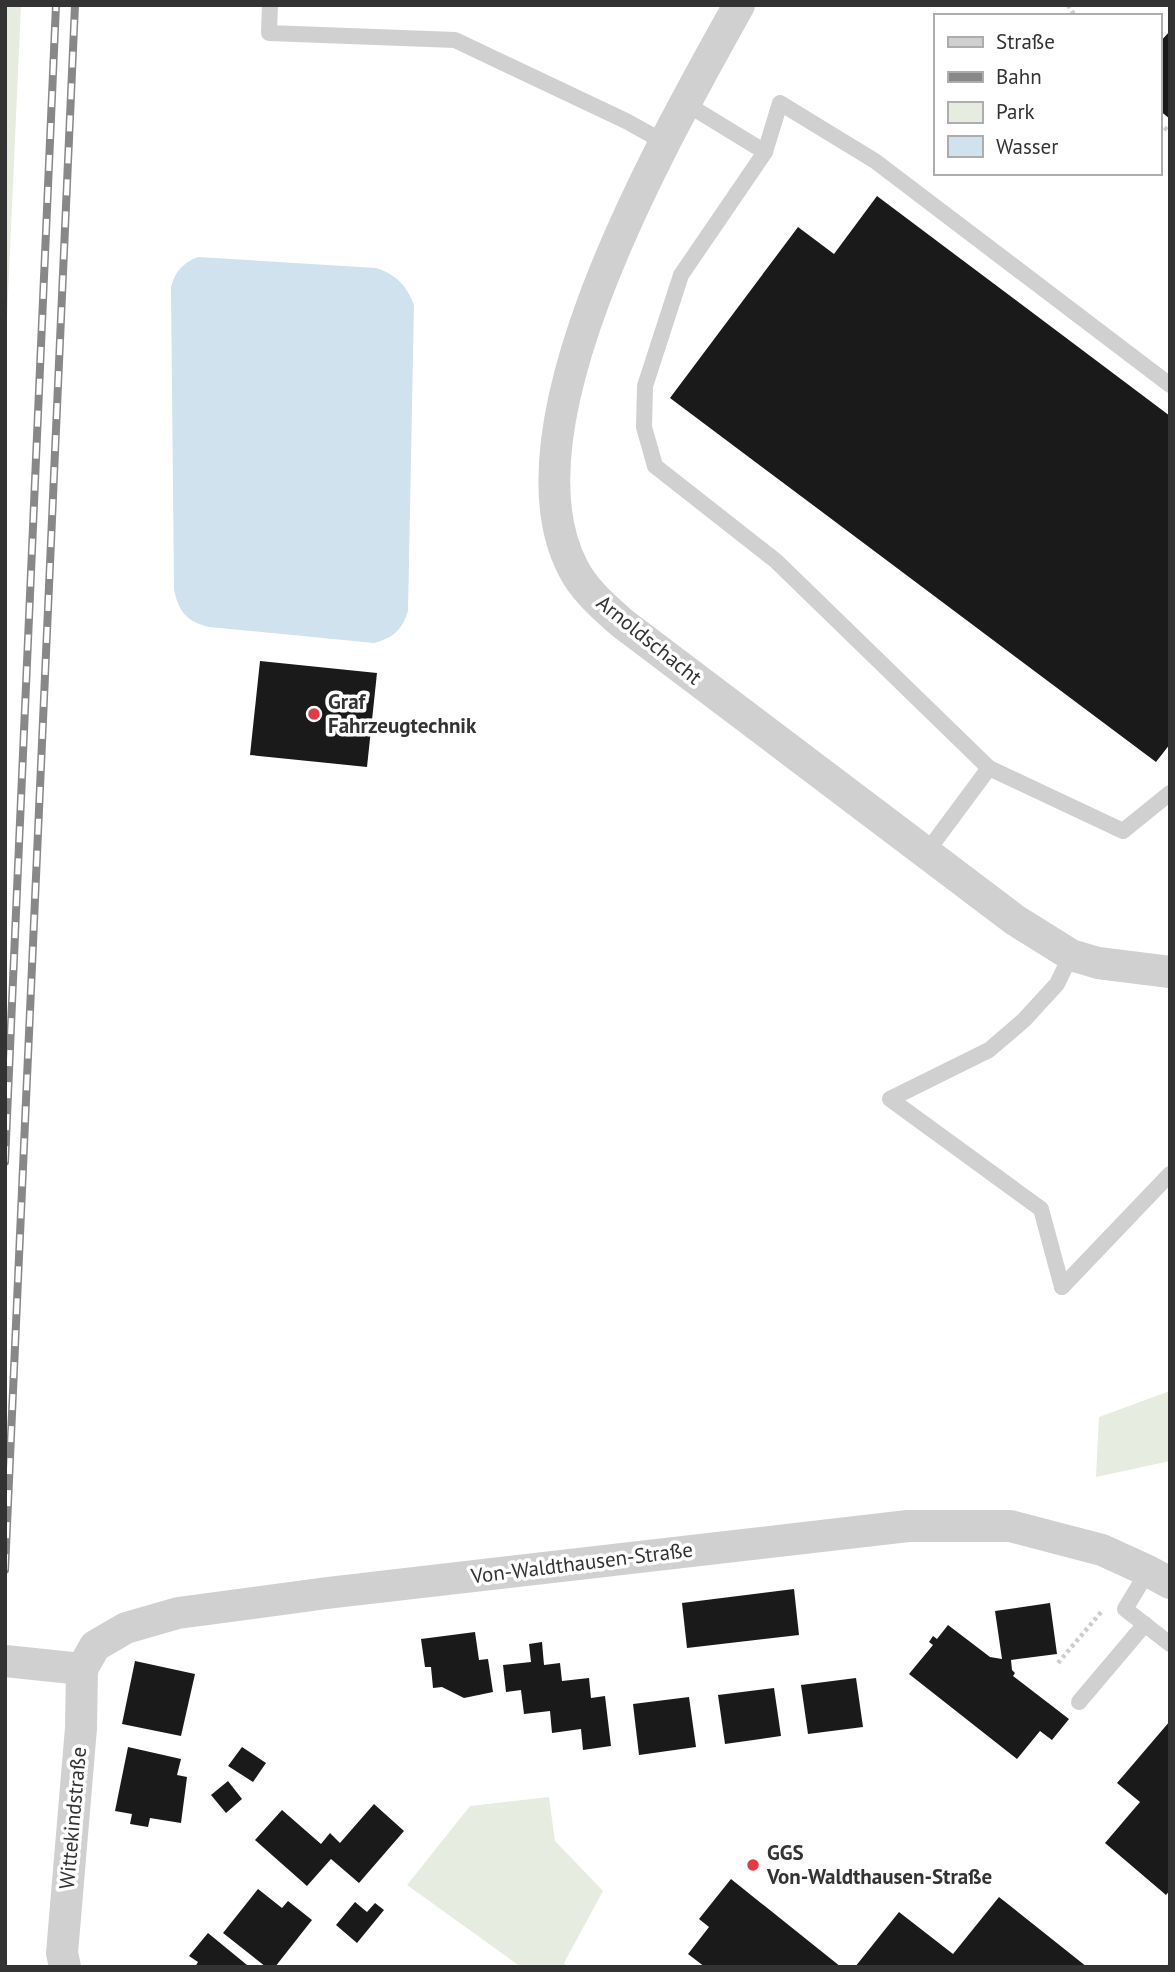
<svg xmlns="http://www.w3.org/2000/svg" width="1175" height="1972" font-family="'PT Sans',sans-serif">
	<style>
		.green { fill: #e6ecdf }
		.water { fill: #cfe2ee }
		.building { fill: #1a1a1a }
		.lines { fill: none; stroke-linecap: round; stroke-linejoin: round }
		.path { stroke: #cdcdcd; stroke-width: 4.5; stroke-dasharray: 3.5 3.5; stroke-linecap: butt }
		.lane { stroke: #d0d0d0; stroke-width: 16 }
		.street { stroke: #d0d0d0; stroke-width: 32 }
		.rail-casing { stroke: #888; stroke-width: 8 }
		.rail { stroke: #fff; stroke-width: 5; stroke-dasharray: 16; stroke-linecap: butt }
		.poi-dot { fill: #e63946; stroke: #fff; stroke-width: 2.5 }
		.labels { text-anchor: middle; stroke-width: 7; stroke-linejoin: round; paint-order: stroke }
		.street-label { font-size: 21px; fill: #333; stroke: #fff }
		.poi-label { font-size: 21px; font-weight: bold; fill: #333; stroke: #fff; text-anchor: start }
	</style>
	<rect width="100%" height="100%" fill="#fff"/>
	<g class="green">
		<path d="M5,5h16l-16,357z"/>
		<path d="M1170,1391v70l-74,16 3,-60z"/>
		<path d="M549,1797l6,44 48,50 -39,72 3,4h-46l-114,-82 63,-79z"/>
	</g>
	<path class="water" d="M198,257l178,11c21,7 30,17 38,37l-6,306c-6,19 -15,27 -34,32l-165,-16c-22,-5 -31,-16 -35,-38l-3,-302c4,-16 12,-24 27,-30z"/>
	<g class="building">
		<path d="M1170,31v88l-11,-9v-67z"/>
		<path d="M877,196l293,220v328l-14,18 -486,-364 128,-171 36,27z"/>
		<path d="M260,661l117,12 -10,94 -117,-12z"/>
		<path d="M794,1589l5,46 -112,13 -5,-45z"/>
		<path d="M1050,1603l7,51 -46,6 1,10 3,3 -2,3 56,43 -17,21 -12,-9 -23,28 -108,-85 24,-29 -4,-3 4,-6 4,3 11,-14 42,32 12,2 -7,-48z"/>
		<path d="M475,1632l4,28 9,-1 5,33 -29,6 -22,-11 -9,1 -2,-21h-6l-4,-28z"/>
		<path d="M542,1642l2,23 16,-2 2,18 27,-3 2,20 14,-2 6,50 -28,4 -2,-21 -29,4 -2,-22 -26,3 -3,-24 -15,2 -3,-27 28,-3 -2,-18z"/>
		<path d="M135,1661l60,13 -14,62 -59,-12z"/>
		<path d="M856,1678l7,49 -55,7 -7,-49z"/>
		<path d="M774,1688l7,48 -56,8 -7,-49z"/>
		<path d="M689,1697l7,50 -57,8 -6,-51z"/>
		<path d="M1170,1721v169l-4,5 -61,-52 35,-41 -23,-19z"/>
		<path d="M128,1747l53,12 -4,16 10,2 -6,46 -31,-5 -2,9 -18,-3 2,-10 -17,-3z"/>
		<path d="M242,1747l24,16 -13,19 -25,-16z"/>
		<path d="M228,1781l14,18 -16,14 -15,-18z"/>
		<path d="M374,1804l30,27 -45,52 -28,-24 -24,27 -52,-46 27,-30 39,34 9,-11 10,10z"/>
		<path d="M731,1879l110,88h-136l-17,-13 21,-27 -10,-8z"/>
		<path d="M258,1889l24,19 6,-7 24,19 -37,47h-9l-43,-34z"/>
		<path d="M999,1897l88,70h-232l44,-55 54,42z"/>
		<path d="M355,1902l12,10 8,-9 9,7 -27,33 -21,-18z"/>
		<path d="M208,1933l39,32 1,2h-53l3,-5 -9,-6z"/>
	</g>
	<g class="lines">
		<g class="path">
			<path d="M1068,5l7,11"/>
			<path d="M1159,123l11,9"/>
			<path d="M1058,1663l44,-52"/>
			<path d="M1168,1967l2,-2"/>
		</g>
		<g class="lane">
			<path d="M270,5l-1,28 186,7 171,81 38,21"/>
			<path d="M685,103l80,49"/>
			<path d="M1170,385l-295,-224 -95,-58 -15,49 -84,123 -36,111 -1,41 11,39 121,95 213,207 134,63 47,-38"/>
			<path d="M926,853l63,-85"/>
			<path d="M1062,1287l-21,-78 -151,-110 99,-49 35,-30 33,-36 14,-29"/>
			<path d="M1062,1287l108,-113"/>
			<path d="M1148,1571l-23,38 45,35"/>
			<path d="M1079,1702l66,-78"/>
		</g>
		<g class="street">
			<path d="M739,5c-71,129 -241,419 -166,563 11,22 31,39 49,55l393,297 56,35 27,8 72,9"/>
			<path d="M5,1661l77,8"/>
			<path d="M65,1967l-3,-14 19,-225 1,-59 13,-23 31,-18 52,-15 149,-20 581,-67h102l92,24 46,21 22,12"/>
		</g>
		<g class="rail-casing">
			<g id="rail">
				<path d="M5,1162l51,-1157"/>
				<path d="M5,1570l70,-1565"/>
			</g>
		</g>
		<use href="#rail" class="rail"/>
	</g>
	<g class="poi-dot">
		<circle cx="314" cy="714" r="7"/>
		<circle cx="753" cy="1865" r="7"/>
	</g>
	<g class="labels">
		<g class="street-label">
			<text transform="translate(649 640) rotate(39)" y="7">Arnoldschacht</text>
			<text transform="translate(582 1563) rotate(-7)" y="7">Von-Waldthausen-Straße</text>
			<text transform="translate(73 1818) rotate(-85)" y="7">Wittekindstraße</text>
		</g>
		<g class="poi-label">
			<text x="328" y="709">Graf<tspan x="328" dy="24">Fahrzeugtechnik</tspan></text>
			<text x="767" y="1860">GGS<tspan x="767" dy="24">Von-Waldthausen-Straße</tspan></text>
		</g>
	</g>
	<rect width="1175" height="1972" fill="none" stroke="#333333" stroke-width="14"/>
	<rect x="934" y="14" width="228" height="161" fill="#ffffff" stroke="#adadad" stroke-width="2"/>
	<rect x="948" y="37" width="35" height="10" fill="#d0d0d0" stroke="#adadad" stroke-width="2"/>
	<text x="996" y="49" font-size="21" fill="#333333">Straße</text>
	<rect x="948" y="72" width="35" height="10" fill="#888888" stroke="#adadad" stroke-width="2"/>
	<text x="996" y="84" font-size="21" fill="#333333">Bahn</text>
	<rect x="948" y="102" width="35" height="21" fill="#e6ecdf" stroke="#adadad" stroke-width="2"/>
	<text x="996" y="119" font-size="21" fill="#333333">Park</text>
	<rect x="948" y="136" width="35" height="21" fill="#cfe2ee" stroke="#adadad" stroke-width="2"/>
	<text x="996" y="154" font-size="21" fill="#333333">Wasser</text>
</svg>
